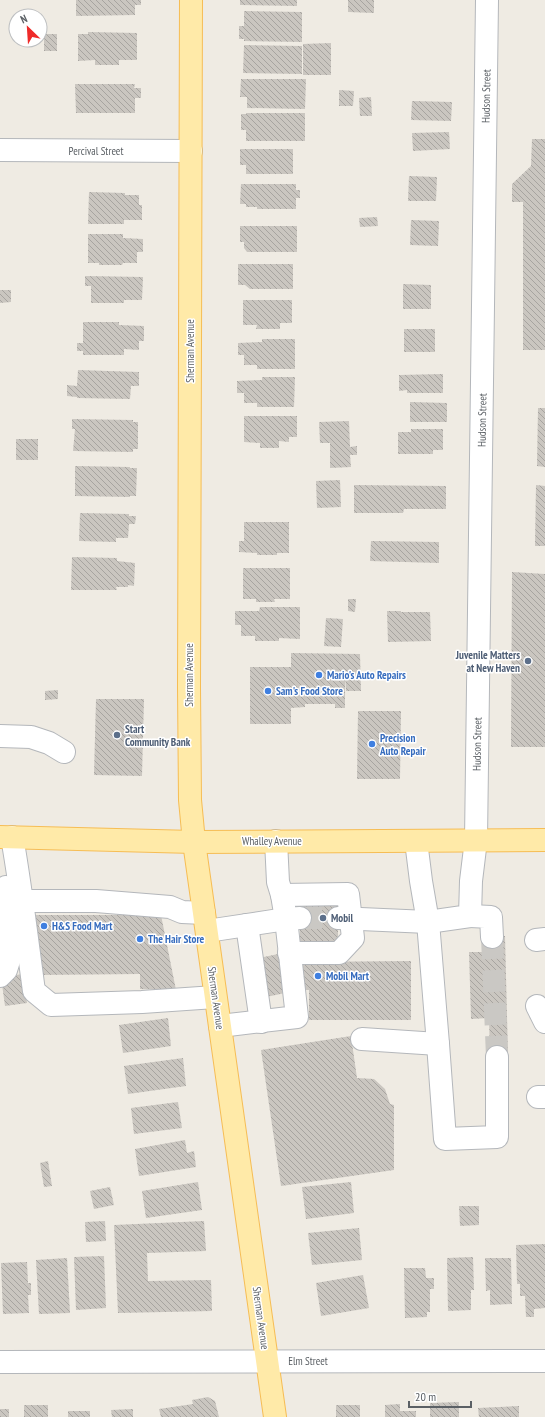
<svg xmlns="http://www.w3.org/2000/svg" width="545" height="1417" font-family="'PT Sans Narrow',sans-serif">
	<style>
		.building { fill: url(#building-back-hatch) }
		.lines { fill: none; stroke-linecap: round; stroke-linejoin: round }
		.minor-tunnel { stroke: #cac8c4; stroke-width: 22; stroke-dasharray: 22 11; stroke-linecap: butt }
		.minor-casing { stroke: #b4b7bb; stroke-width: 24 }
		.major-casing { stroke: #f6bd55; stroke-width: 24 }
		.minor { stroke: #fff; stroke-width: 22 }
		.major { stroke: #ffeaa8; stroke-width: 22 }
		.service-dot { fill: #5c6f8a; stroke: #fff; stroke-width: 1.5 }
		.shop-dot { fill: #3f7fe0; stroke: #fff; stroke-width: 1.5 }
		.labels { text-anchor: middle; stroke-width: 3; stroke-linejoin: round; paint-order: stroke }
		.street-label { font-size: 11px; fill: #5b6065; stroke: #fff }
		.service-label { font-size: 11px; font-weight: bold; fill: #4e5e75; stroke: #fff; text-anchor: start }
		.shop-label { font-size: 11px; font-weight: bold; fill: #366cbe; stroke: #fff; text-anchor: start }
	</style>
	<defs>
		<pattern id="building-back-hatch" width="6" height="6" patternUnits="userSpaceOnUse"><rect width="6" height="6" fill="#cac6c0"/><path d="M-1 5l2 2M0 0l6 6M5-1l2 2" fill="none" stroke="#a7a4a0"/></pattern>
	</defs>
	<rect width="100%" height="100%" fill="#efebe3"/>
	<g class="building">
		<path d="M76,0h65v5h-6v10l-59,1z"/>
		<path d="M240,0h57v6l-57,-1z"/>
		<path d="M348,0h26v13l-26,-1z"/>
		<path d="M244,11l58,1v30l-58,-1v-2h-5v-13h5z"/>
		<path d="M88,32l49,1v27h-18v5h-24v-5l-17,1v-27h10z"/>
		<rect x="44" y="34" width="13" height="17"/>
		<path d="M331,43v32h-28v-31z"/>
		<path d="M244,45l58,1v28l-59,-1z"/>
		<path d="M241,79h65l-1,30 -58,-1v-11h-7z"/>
		<path d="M75,84h60l-1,4h7v10h-6v15h-59z"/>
		<path d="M339,90l15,1 -1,15h-14z"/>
		<path d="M371,97l1,19h-12l-1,-18z"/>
		<path d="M412,101l40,1 -1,19 -40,-1z"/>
		<path d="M246,113h59v28h-59v-11h-5v-16h5z"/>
		<path d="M449,132l1,17 -37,2 -1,-18z"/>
		<path d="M532,139h13v211h-22v-148h-11v-18l19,-18z"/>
		<path d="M240,149h53v25h-47v-9h-6z"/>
		<path d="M409,176l28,1 -1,24h-28z"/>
		<path d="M241,184h55v6h4v8h-4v11h-39v-2h-11v-3h-6z"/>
		<path d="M89,192l36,1v2h14v10h3v15h-18v4h-36z"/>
		<path d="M377,217l1,9 -18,1 -1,-9z"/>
		<path d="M411,220l28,1 -1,25 -28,-1z"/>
		<path d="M240,226h57v26h-50l-3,-4v-6h-4z"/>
		<path d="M88,234h35v4l20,1v13h-6v11h-14l-1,2h-23v-2h-11z"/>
		<path d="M238,264h55v25h-43l-5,-4h-7z"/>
		<path d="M85,276l58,1 -1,23h-18v3h-33v-17h-6z"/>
		<path d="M403,284l28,1v24h-28z"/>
		<path d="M0,290h11v12l-11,1z"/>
		<path d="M243,300h49v23h-12v6h-24l1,-4h-14z"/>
		<path d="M83,322h36v3l25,1v15h-5v9l-15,-1v6h-41v-4h-6v-8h6z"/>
		<rect x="404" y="329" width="31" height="23"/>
		<path d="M262,339h33v30h-38v-4h-13v-10h-6v-12l24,-1z"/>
		<path d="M78,370l61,2v14h-8l-1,13 -53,-1v-1l-10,-1v-11l10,1z"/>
		<path d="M443,374v19h-36v-3l-8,1v-16z"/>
		<path d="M262,377h33l-1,30h-37v-4h-13v-10h-7v-12l25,-1z"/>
		<path d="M410,402l37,1v19h-37z"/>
		<path d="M538,408h7v59l-8,-1z"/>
		<path d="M244,416h53v21h-8v5l-10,-1v7h-19v-5l-16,-1z"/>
		<path d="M72,419l61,1v2h5v27h-5v3l-60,-1 2,-22h-3z"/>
		<path d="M349,421l1,26 7,-1v9h-7l1,12 -21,1v-25h-10l-1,-21z"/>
		<path d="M411,429h32v21h-10v4h-35v-22h13z"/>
		<rect x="16" y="439" width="22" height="21"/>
		<path d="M75,466l55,1v1h7l-1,28h-6v1l-55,-1z"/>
		<path d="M340,480l1,27 -24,1 -1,-27z"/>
		<path d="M354,485l92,1v23h-42l-1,4h-49z"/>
		<path d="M536,485l9,1v60h-10z"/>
		<path d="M80,513l49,1v2h7l-1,8h-6l-1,14h-12v4l-37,-1z"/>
		<path d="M244,522h45v31h-12v2h-20v-2l-18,-1v-11h5z"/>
		<path d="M371,541l68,1v21l-69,-2z"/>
		<path d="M72,557l45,1v3l18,2 -1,23 -6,-1v2h-12l1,3h-46z"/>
		<path d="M243,568h47v31h-16l1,3h-19v-3h-13z"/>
		<path d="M512,572l33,2v173h-34z"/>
		<path d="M348,599h8l-1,13 -7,-1z"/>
		<path d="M260,607h40v32l-21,-1v3h-24v-5h-14v-11h-6v-14h24z"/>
		<path d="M387,611h14v1h29l1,29 -43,1z"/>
		<path d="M326,618l17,1 -2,28 -17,-1z"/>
		<path d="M291,653l69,1 1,37h-15l-1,-17v34h-10v-4h-30v3l-14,1v16h-41v-57h41z"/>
		<path d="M58,690v9l-13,1v-9z"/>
		<path d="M96,699h48l-2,77 -48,-1z"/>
		<path d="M358,711h43l-1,68h-43z"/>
		<rect x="300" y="898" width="38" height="47"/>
		<path d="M31,915h130l15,75 -36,-1v-15l-102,1z"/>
		<path d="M505,936l3,120 -18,1 -1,-39 -18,1 -2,-67h15v-15z"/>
		<path d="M283,953l7,39 -24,5 -7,-39z"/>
		<path d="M411,961v59h-102v-30h-7v-28z"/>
		<path d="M23,974l4,29 -22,3 -4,-29z"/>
		<path d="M168,1018l3,28 -48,7 -4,-28z"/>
		<path d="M351,1036l6,42 17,1 11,10 5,15 4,1v65l-113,16 -20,-136z"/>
		<path d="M183,1058l3,28 -58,8 -4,-28z"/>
		<path d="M178,1102l4,26 -48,6 -3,-26z"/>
		<path d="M185,1140l2,13 7,-2 2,16 -57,9 -4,-27z"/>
		<path d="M48,1161l4,25 -8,1 -4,-24z"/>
		<path d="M198,1182l4,28 -56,8 -4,-27z"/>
		<path d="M351,1182l3,31 -48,6 -4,-32z"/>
		<path d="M110,1187l4,18 -20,4 -4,-18z"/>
		<path d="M459,1206h20v19l-19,1z"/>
		<path d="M105,1221l1,20 -20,1 -1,-20z"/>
		<path d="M204,1221l2,30 -59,2 1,28 63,-1 1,31 -94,2 -4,-88z"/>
		<path d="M359,1228l3,32 -50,5 -4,-32z"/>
		<path d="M545,1244v64l-11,1v8h-8l-1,-21h-5v-12h-3l-1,-39z"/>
		<path d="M104,1256l2,52 -30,2 -2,-53z"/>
		<path d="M473,1257l1,33h-3v20l-23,1 -1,-53z"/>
		<path d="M67,1258l3,55 -31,1 -3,-54z"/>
		<path d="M485,1258h26l1,46 -22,1v-15l-4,1z"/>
		<path d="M27,1262l1,21h3v12h-3l1,18 -26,1 -2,-51z"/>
		<path d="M404,1268h21l1,10h8v11h-4v23h-3v5l-22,1z"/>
		<path d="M363,1275l6,33 -48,8 -5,-33z"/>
		<path d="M208,1397l7,4 4,16h-58l-2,-8 34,-5 -1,-4z"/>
		<path d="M459,1402v15h-29v-14z"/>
		<path d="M400,1404v7h16v6h-31v-12z"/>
		<rect x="24" y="1405" width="24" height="12"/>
		<rect x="336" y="1405" width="24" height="12"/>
		<path d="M519,1406v11h-40l-1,-9z"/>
		<rect x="0" y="1409" width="9" height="8"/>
		<path d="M133,1409v8h-21l-1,-7z"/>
		<rect x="68" y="1411" width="22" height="6"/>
	</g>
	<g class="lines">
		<g class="minor-tunnel">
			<path d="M300,918h38"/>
			<path d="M492,937l5,120"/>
		</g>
		<g class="minor-casing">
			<g id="minor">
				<path d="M0,150l191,1"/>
				<path d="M0,736l31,1 18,6 15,9"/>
				<path d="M12,837c9,51 15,103 22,154l17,14 91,-3 73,-5"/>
				<path d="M416,841l5,40 7,41 10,122 7,95 52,-2v-80"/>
				<path d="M282,895l66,-1 5,44 -14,15h-50"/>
				<path d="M0,901h96l74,6 12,5 22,1"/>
				<path d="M470,916l21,1 1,20"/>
				<path d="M338,918l90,4 42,-6 1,-35 5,-41 1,-76 10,-764"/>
				<path d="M247,925l14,97"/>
				<path d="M207,931l79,-12 14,-1"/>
				<path d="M536,940l9,-1"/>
				<path d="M0,976l6,-6 5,-16 -5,-67"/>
				<path d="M537,1006l8,16"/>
				<path d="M220,1026l77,-9 -11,-98 -4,-24 -4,-13 -2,-41"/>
				<path d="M362,1039l76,5"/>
				<path d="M538,1097h7"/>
				<path d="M0,1362l545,-1"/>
			</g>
		</g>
		<g class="major-casing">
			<g id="major">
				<path d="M191,0l-2,688 1,112 4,42 81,575"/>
				<path d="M0,837l194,5 351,-2"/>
			</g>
		</g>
		<use href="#minor" class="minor"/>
		<use href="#major" class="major"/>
	</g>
	<g class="service-dot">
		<circle cx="528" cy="661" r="4"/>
		<circle cx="117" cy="735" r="4"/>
		<circle cx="323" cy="918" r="4"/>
	</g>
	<g class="shop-dot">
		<circle cx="319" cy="675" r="4"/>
		<circle cx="268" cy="691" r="4"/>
		<circle cx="372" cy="744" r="4"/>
		<circle cx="44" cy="926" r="4"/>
		<circle cx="140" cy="939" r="4"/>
		<circle cx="318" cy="976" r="4"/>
	</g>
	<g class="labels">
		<g class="street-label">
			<text transform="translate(486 96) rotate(-89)" y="4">Hudson Street</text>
			<text x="96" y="155">Percival Street</text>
			<text transform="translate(190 351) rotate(-90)" y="4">Sherman Avenue</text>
			<text transform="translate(482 420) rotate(-89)" y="4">Hudson Street</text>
			<text transform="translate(189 675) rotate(-90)" y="4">Sherman Avenue</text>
			<text transform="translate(477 744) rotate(-89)" y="4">Hudson Street</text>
			<text x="272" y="845">Whalley Avenue</text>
			<text transform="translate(216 998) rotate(82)" y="4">Sherman Avenue</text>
			<text transform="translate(261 1318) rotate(82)" y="4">Sherman Avenue</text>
			<text x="308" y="1365">Elm Street</text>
		</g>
		<g class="service-label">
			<text x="520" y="659" text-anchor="end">Juvenile Matters<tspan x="520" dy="13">at New Haven</tspan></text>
			<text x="125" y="733">Start<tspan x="125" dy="13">Community Bank</tspan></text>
			<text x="331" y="922">Mobil</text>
		</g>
		<g class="shop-label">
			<text x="327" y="679">Mario's Auto Repairs</text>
			<text x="276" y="695">Sam's Food Store</text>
			<text x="380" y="742">Precision<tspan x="380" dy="13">Auto Repair</tspan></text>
			<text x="52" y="930">H&amp;S Food Mart</text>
			<text x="148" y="943">The Hair Store</text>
			<text x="326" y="980">Mobil Mart</text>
		</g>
	</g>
	<g transform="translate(28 28) rotate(335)"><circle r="19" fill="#ffffff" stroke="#bdbfc1"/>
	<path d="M0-3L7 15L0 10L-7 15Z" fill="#ef2a29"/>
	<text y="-6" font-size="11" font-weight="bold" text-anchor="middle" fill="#5b6065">N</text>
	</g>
	<path d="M409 1401v6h62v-6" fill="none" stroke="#5b6065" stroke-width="2"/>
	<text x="415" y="1401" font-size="12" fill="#5b6065" stroke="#ffffff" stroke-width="3" paint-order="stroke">20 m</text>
</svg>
